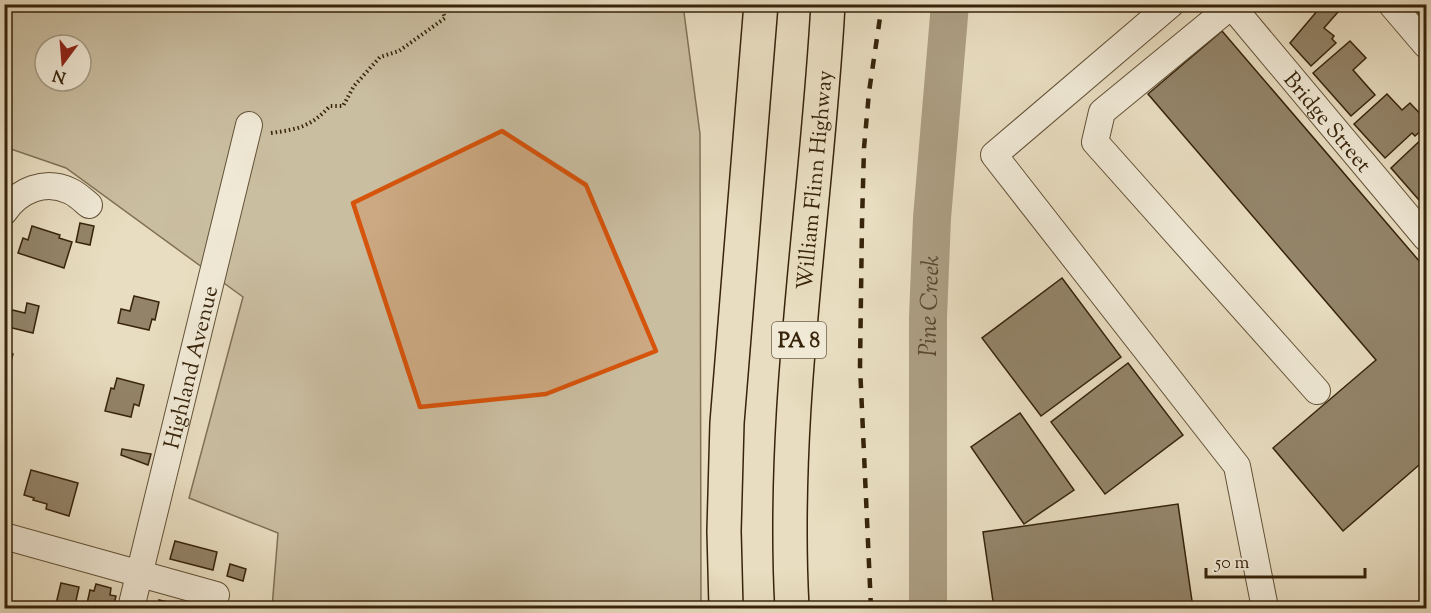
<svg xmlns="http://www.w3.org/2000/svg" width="1431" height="613" font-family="'Sorts Mill Goudy',serif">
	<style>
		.green { fill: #cabea1; stroke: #807156; stroke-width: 1.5; fill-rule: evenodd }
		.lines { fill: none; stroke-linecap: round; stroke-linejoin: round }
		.river { stroke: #ac9e82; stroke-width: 38 }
		.building { fill: #938469; stroke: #37240b; stroke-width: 1.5 }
		.minor-casing { stroke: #635238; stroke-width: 28 }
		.highway-casing { stroke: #37240b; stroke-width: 36 }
		.path { stroke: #37240b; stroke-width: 4; stroke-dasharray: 1.5 3; stroke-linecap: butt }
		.minor { stroke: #f0e9d6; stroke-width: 26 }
		.highway { stroke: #e8ddc0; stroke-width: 33 }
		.rail { stroke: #37240b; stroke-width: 4.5; stroke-dasharray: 10 10; stroke-linecap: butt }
		.marked { fill: #d6540c; fill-opacity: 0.2; stroke: #d6540c; stroke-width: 4.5; stroke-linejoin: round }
		.labels { text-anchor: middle; stroke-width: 4.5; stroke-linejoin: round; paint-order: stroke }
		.shield { fill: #f0e9d6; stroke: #6e5f48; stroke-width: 1.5 }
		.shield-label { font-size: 21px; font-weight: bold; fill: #37240b }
		.street-label { font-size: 22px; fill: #37240b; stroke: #f0e9d6 }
		.water-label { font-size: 24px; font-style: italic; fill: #5a492f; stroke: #f0e9d6 }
	</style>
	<rect width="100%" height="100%" fill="#e8ddc0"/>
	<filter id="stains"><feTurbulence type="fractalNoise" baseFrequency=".00333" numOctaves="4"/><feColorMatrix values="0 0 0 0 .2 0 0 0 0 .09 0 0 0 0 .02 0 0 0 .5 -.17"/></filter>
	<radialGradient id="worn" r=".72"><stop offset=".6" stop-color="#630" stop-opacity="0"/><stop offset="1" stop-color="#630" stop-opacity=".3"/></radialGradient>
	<path class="green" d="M5,5h678l17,129 1,474h-429l6,-75 -89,-35 54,-201 -177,-129 -61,-21zM45,45h36v36h-36z"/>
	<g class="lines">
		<path class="river" id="s1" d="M928,608v-291l4,-99 18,-214"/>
	</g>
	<g class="building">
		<path d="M1312,4h33l-21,24 10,8 -2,3 4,4 -25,23 -21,-23 28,-33z"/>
		<path d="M1392,4h34v16l-22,-2z"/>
		<path d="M1222,31l204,238v190l-83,72 -70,-83 103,-88 -228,-266z"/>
		<path d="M1350,41l16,17 -13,12 22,25 -24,21 -38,-43z"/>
		<path d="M1387,94l15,16 8,-7 16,17v6l-11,10 -3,-3 -27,25 -31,-34z"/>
		<path d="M1426,135v73l-35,-40z"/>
		<path d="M80,223l14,3 -4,19 -14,-3z"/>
		<path d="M32,226l28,9 -1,3 13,4 -8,26 -46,-15 5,-15 5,2z"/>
		<path d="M1062,278l59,79 -80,59 -59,-78z"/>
		<path d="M134,296l25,6 -4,18 -3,-1 -3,11 -31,-7 3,-14 9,2z"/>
		<path d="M27,303l12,3 -6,27 -29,-7v-18l21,5z"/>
		<path d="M4,351l9,3 -8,27h-1z"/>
		<path d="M1128,363l55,72 -78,59 -54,-72z"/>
		<path d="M117,378l27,7 -5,21 -5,-2 -3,13 -26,-6 6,-23 3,1z"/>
		<path d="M1020,413l54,77 -50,34 -53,-77z"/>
		<path d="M122,449l29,5 -3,11 -27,-10z"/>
		<path d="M31,470l47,13 -9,33 -23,-7 1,-5 -14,-4 1,-2 -10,-3z"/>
		<path d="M1178,504l15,104h-199l-11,-76z"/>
		<path d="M175,541l42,11 -4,18 -43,-11z"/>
		<path d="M230,564l16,5 -3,12 -16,-5z"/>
		<path d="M1426,582v26h-7z"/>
		<path d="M61,583l18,4 -4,18 3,1v2h-23z"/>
		<path d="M96,584l15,4 -1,7 6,1 -3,12h-27l4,-18 4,1z"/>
		<path d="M159,600l35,8h-37z"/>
	</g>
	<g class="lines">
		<g class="minor-casing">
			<g id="minor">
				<path d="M1171,4l-177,151 243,311 28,142"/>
				<path id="s2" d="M1230,4l196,234"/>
				<path d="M1391,4l35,41"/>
				<path d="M1231,6l-129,106 -7,30 222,249"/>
				<path d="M4,212c15,-22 41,-33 66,-21 7,3 13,9 19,14"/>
				<path d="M4,536l212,59"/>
				<path id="s3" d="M131,608l118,-483"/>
			</g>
		</g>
		<g class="highway-casing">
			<g id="highway">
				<path d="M726,608l-2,-77 3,-108 34,-419"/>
				<path id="s4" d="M792,608c-11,-202 25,-402 36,-604"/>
			</g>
		</g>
		<path class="path" d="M271,133c28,-4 39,-6 59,-27h13l11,-20 26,-29 19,-6 46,-33 -5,-14"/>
		<use href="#minor" class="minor"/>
		<use href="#highway" class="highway"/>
		<path class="rail" d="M871,608l-11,-242 2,-143 2,-75 5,-56 13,-88"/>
	</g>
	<path class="marked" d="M502,131l84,54 70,166 -110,43 -126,13 -67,-204z"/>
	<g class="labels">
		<rect class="shield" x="772" y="322" width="54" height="36" rx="4.5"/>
		<g class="shield-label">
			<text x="799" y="347">PA 8</text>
		</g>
		<g class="street-label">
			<text dy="8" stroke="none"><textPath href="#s2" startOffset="153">Bridge Street</textPath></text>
			<text dy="8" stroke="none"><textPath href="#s4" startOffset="429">William Flinn Highway</textPath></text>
			<text dy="8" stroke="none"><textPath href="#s3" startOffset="248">Highland Avenue</textPath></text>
		</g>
		<g class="water-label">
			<text dy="8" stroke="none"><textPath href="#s1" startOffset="302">Pine Creek</textPath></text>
		</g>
	</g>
	<rect width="1431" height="613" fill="none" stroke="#e8ddc0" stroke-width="24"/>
	<rect x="6" y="6" width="1419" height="601" fill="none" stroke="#37240b" stroke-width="3"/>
	<rect x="12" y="12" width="1407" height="589" fill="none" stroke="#37240b" stroke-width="1.5"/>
	<g transform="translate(63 63) rotate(196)"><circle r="28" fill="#f0e9d6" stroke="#a69a85" stroke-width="1.5"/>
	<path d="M0-4.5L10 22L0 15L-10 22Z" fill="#8f2418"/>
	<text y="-9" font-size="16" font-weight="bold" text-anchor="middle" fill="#37240b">N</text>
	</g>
	<path d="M1206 568v9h159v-9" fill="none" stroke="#37240b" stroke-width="3"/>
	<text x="1215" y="568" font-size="18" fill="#37240b" stroke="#f0e9d6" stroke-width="4.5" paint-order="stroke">50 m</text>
	<rect width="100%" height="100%" filter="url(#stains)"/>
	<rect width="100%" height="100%" fill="url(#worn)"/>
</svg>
